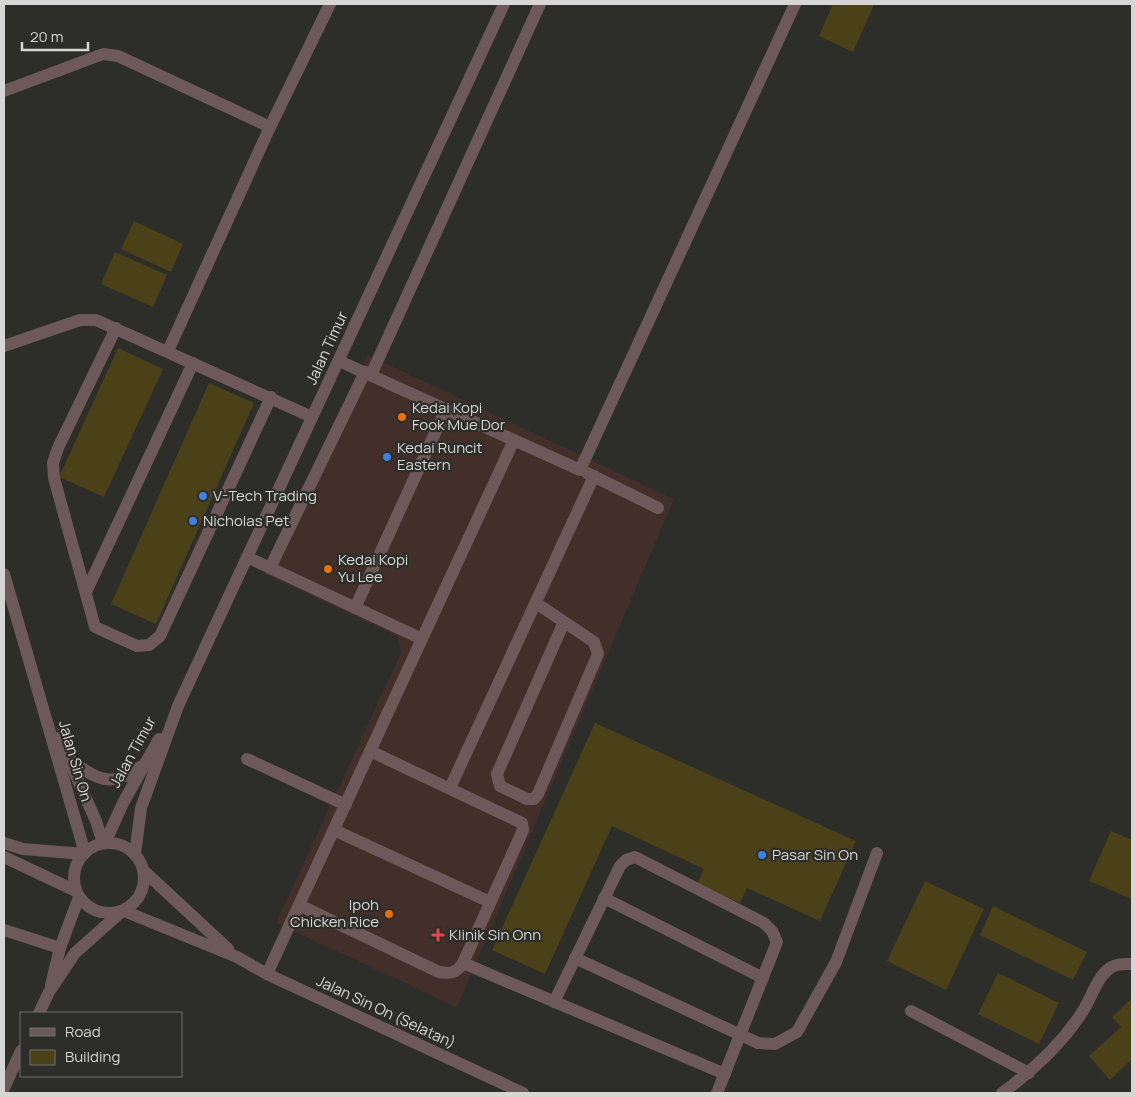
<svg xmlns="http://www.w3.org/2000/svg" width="1136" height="1097" font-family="Manrope,sans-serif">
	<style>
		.commercial { fill: #422f2a }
		.building { fill: #4b4119 }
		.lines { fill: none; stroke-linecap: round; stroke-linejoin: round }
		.service { stroke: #6d5959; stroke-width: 12 }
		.minor { stroke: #6d5959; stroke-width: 12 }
		.tertiary { stroke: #6d5959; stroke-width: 12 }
		.food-dot { fill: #e8710a; stroke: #2d2d2a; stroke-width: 2 }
		.shop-dot { fill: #3f7fe0; stroke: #2d2d2a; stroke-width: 2 }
		.health-dot { fill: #e0444e; stroke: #2d2d2a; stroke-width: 2 }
		.labels { text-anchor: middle; stroke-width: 4.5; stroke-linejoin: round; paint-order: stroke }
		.street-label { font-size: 15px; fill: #d6d6d4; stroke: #2d2d2a }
		.poi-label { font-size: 15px; fill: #d6d6d4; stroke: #2d2d2a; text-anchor: start }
	</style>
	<rect width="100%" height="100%" fill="#2d2d2a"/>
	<path class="commercial" d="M368,355l306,144 -217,508 -181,-84 125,-270 -4,-17 -132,-62z"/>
	<g class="building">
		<path d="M833,4l41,1 -21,47 -34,-16z"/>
		<path d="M134,221l49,23 -12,28 -50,-23z"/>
		<path d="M115,252l52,23 -14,32 -52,-23z"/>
		<path d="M118,348l45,21 -59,128 -45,-20z"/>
		<path d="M209,383l45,20 -98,221 -45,-20z"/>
		<path d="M595,723l261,118 -36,80 -73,-33 -7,15 -43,-19 7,-15 -92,-43 -67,148 -53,-24z"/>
		<path d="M1111,831l21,9v59l-43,-18z"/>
		<path d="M925,881l59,28 -38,81 -59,-29z"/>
		<path d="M993,906l94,46 -14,28 -93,-45z"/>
		<path d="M998,973l61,30 -20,41 -61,-30z"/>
		<path d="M1132,998v61l-22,21 -21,-24 32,-29 -9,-10z"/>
	</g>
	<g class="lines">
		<g class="service">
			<path d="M587,473l71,35"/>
			<path d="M247,557l175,82"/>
			<path d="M270,568l95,-196"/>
			<path d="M536,603l58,39 4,12 -60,140 -4,5h-7l-27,-13 -3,-12 67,-152"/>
			<path d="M355,608l91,-199"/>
			<path d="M247,759l99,46"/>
			<path d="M450,788l144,-312"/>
			<path d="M334,830l156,72"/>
			<path d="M604,898l159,80"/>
			<path d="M299,905l140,67c11,2 18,1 24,-9l60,-133 -1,-7 -152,-72"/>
			<path d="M4,930l56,18"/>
			<path d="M575,958l183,85 17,1 22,-12 39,-70 41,-109"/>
			<path d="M463,963l262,111"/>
			<path d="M267,974l247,-534"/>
			<path d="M554,1002l66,-136 6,-6 9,-3 129,66 8,8 5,11 -60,151"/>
			<path d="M911,1011l118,62"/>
			<path d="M1002,1093c30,-22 58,-47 79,-79 10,-14 15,-36 29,-46 7,-5 14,-4 22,-4"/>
		</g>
		<g class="minor">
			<path d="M4,91l99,-37 15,2 152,71"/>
			<path d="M116,328l-58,120 -5,15 1,15 41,149 42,19 12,-1 11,-9 111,-239"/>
			<path d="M4,346l76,-26h16l216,97"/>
			<path d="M168,351l102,-224 60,-123"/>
			<path d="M339,361l241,109 215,-466"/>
			<path d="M371,375l169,-371"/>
			<path d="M86,592l107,-229"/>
			<path d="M4,843l19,6 61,5"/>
			<path d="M4,857l72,34"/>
		</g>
		<g class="tertiary">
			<path d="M4,574l81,279"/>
			<path d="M59,738l37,83 7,22"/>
			<path d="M69,759c26,20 43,30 71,8"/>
			<circle cx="109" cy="878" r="35"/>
			<path d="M105,843l18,-40 36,-64"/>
			<path d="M135,854l6,-46 37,-102 326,-702"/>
			<path d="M144,871l84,78"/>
			<path d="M124,911l113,46 30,17 256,119"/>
			<path d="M51,985l9,-37 19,-51"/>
			<path d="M39,1013l10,-21 26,-39 46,-41"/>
			<path d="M4,1088l17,-37"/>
		</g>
	</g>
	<g class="food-dot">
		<circle cx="402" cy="417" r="5"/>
		<circle cx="328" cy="569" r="5"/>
		<circle cx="389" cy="914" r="5"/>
	</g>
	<g class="shop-dot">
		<circle cx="387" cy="457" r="5"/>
		<circle cx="203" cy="496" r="5"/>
		<circle cx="193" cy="521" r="5"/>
		<circle cx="762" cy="855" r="5"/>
	</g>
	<path class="health-dot" d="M435.5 927.5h5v5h5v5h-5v5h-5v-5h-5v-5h5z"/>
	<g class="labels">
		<g class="street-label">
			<text transform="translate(327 348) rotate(-65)" y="5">Jalan Timur</text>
			<text transform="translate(133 752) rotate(-61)" y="5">Jalan Timur</text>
			<text transform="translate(75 761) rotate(74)" y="5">Jalan Sin On</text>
			<text transform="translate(386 1012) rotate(25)" y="5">Jalan Sin On (Selatan)</text>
		</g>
		<g class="poi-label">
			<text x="412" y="413">Kedai Kopi<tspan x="412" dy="17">Fook Mue Dor</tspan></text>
			<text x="397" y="453">Kedai Runcit<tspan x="397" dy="17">Eastern</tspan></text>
			<text x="213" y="501">V-Tech Trading</text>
			<text x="203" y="526">Nicholas Pet</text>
			<text x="338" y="565">Kedai Kopi<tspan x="338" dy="17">Yu Lee</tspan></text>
			<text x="772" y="860">Pasar Sin On</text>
			<text x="379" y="910" text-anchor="end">Ipoh<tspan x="379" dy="17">Chicken Rice</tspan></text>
			<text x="449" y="940">Klinik Sin Onn</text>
		</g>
	</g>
	<rect width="1136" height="1097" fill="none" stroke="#d6d6d4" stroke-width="10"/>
	<rect x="20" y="1012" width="162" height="65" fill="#2d2d2a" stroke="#71716e"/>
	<rect x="30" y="1028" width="25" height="8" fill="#6d5959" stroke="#71716e"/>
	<text x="65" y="1037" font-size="15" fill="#d6d6d4">Road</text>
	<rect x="30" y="1050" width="25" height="15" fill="#4b4119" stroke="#71716e"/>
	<text x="65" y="1062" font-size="15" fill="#d6d6d4">Building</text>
	<path d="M22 42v8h66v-8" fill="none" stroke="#d6d6d4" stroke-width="2.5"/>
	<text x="30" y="42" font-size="15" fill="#d6d6d4" stroke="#2d2d2a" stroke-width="4" paint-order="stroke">20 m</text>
</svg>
